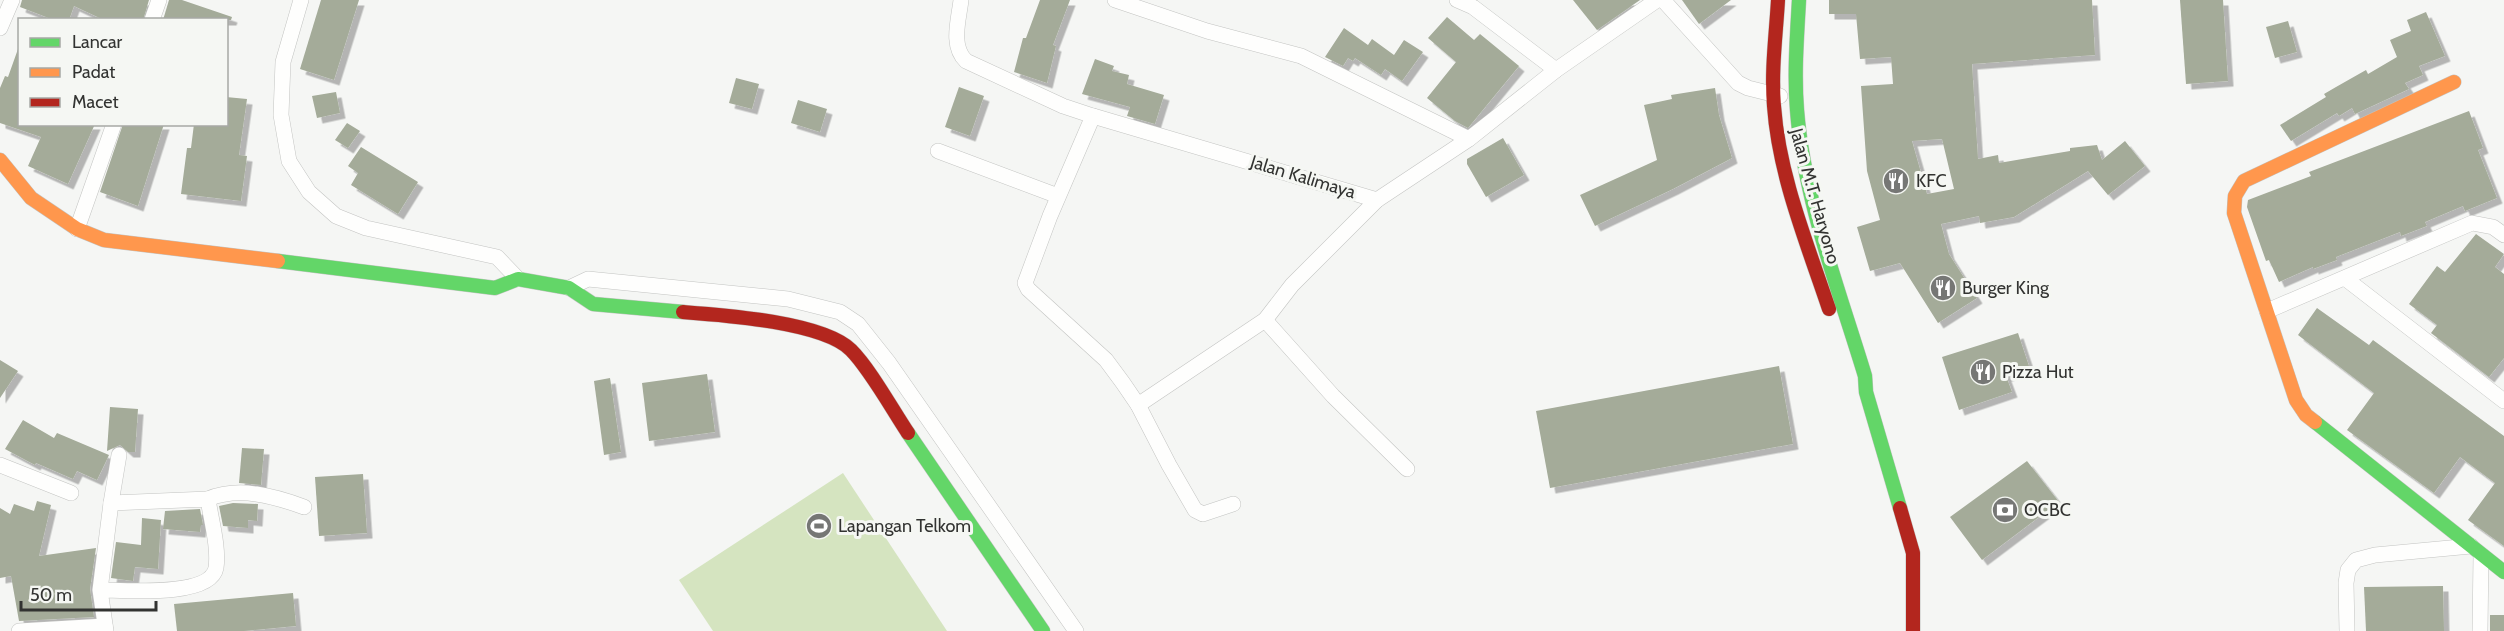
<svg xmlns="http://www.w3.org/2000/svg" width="2504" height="631" font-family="Cabin,sans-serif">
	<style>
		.green { fill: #d5e4c0 }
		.building { fill: #a4ab99; fill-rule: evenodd; filter: url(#shadow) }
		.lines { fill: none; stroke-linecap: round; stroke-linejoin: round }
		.street-casing { stroke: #c3c4c2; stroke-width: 16 }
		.fast-casing { stroke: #c3c4c2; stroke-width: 15 }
		.slow-casing { stroke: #c3c4c2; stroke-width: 15 }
		.jam-casing { stroke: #c3c4c2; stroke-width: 15 }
		.street { stroke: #fefefd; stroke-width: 15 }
		.fast { stroke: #63d668; stroke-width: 14 }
		.slow { stroke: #ff974d; stroke-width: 14 }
		.jam { stroke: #b3261e; stroke-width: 14 }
		.labels { text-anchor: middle; stroke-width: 6; stroke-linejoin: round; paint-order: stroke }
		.street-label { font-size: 18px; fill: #323331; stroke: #f5f7f3 }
		.poi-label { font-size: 18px; fill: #323331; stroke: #f5f7f3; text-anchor: start }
	</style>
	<defs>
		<filter id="shadow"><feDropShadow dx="5.5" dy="5.5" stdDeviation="0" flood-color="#0004"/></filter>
	</defs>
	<rect width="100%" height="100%" fill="#f5f6f4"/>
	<path class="green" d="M843,473l104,158h-234l-34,-51z"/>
	<g class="building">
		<path d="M22,0h127l-6,20h-39l-30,-14 -5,14h-15l-34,-13z"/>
		<path d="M169,0h13l50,17 -1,3h-68z"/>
		<path d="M321,0h38l-25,80 -34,-11z"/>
		<path d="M1040,0h30l-17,45 3,1 -9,37 -33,-11 9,-34h3z"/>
		<path d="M1573,0h67l-43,30z"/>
		<path d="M1682,0h49l-32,24z"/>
		<path d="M1829,0h263l3,55 -123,9 6,95 20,-4 1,8 71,-12v-3l27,-3 5,15 23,-19 20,25 -37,29 -20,-24 -74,46 -34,6 -1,-7 -38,8 8,30 28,44 -39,25 -38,-60 -30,8 -13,-44 23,-7 -13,-49 -6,-85 32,-2 -2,-27 -31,2 -4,-45h-27zM1942,139l12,50 -27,5 -15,-53z"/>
		<path d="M2180,0h43l5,81 -42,3z"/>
		<path d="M2426,12l19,44 -26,10 4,9 -18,8 4,6 -54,25 -3,-6 -13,8 -2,-3 -46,28 -11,-16 46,-28 -2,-3 12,-7 30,-17 2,4 29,-17 -7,-17 21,-9 -4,-11z"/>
		<path d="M1447,17l27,23 6,-6 39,32 -51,62 -13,-7 -28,-23 29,-36 -28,-24z"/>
		<path d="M2288,21l9,31 -22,6 -9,-31z"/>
		<path d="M1344,28l24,17 4,-6 22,16 10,-15 19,12 -21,29 -17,-12 -4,6 -26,-17 -2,3 -5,-3 -5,8 -18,-9z"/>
		<path d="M18,49l2,75h75l-27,60 -40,-18 13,-29 -41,-14v-35l5,-12 3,1z"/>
		<path d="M1095,59l19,7 -2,5 17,4 -2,9 37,11 -9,29 -28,-8 3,-9 -48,-13z"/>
		<path d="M736,78l23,6 -7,25 -23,-6z"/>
		<path d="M959,87l25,9 -14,40 -25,-9z"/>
		<path d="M1715,88l4,27 13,43 -59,31 -78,37 -15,-31 77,-35 -13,-55 28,-6 -1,-4z"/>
		<path d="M336,92l4,21 -23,5 -5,-22z"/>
		<path d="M226,97l21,2 -8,56 8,1 -6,45 -60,-7 6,-46h4l3,-24h32z"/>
		<path d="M798,100l29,9 -7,23 -29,-9z"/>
		<path d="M2469,111l14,37 -5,2 19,48 -32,13 -2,-5 -38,16 2,4 -26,10 -1,-4 -64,25 1,3 -24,9v-2l-34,15 -10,-22 -3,1 -19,-54 1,-7 63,-24 -2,-4z"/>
		<path d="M347,123l13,8 -12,17 -13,-8z"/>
		<path d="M123,124h41l-26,82 -38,-14z"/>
		<path d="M1503,138l21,37 -38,22 -19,-33v-5z"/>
		<path d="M361,147l57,35 -20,32 -47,-29 7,-12 -10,-7z"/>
		<path d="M2476,234l28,20 -9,13 9,7v84l-15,19 -58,-44 6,-8 -28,-21 28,-38 8,6z"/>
		<path d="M2317,308l52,37 4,-5 131,96v110l-36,-26 27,-37 -35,-26 -26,36 -87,-63 27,-37 -76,-58z"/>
		<path d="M2018,333l12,36 -24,7 6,16 -53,18 -17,-53z"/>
		<path d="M0,360l18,11 -18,27z"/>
		<path d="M1779,366l14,78 -243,44 -14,-77z"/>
		<path d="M707,374l8,58 -66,9 -7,-58z"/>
		<path d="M610,378l11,74 -17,3 -10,-74z"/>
		<path d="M110,407l28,2 -3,43h-7l-8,-7 -13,6z"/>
		<path d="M23,420l31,18 3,-5 52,22 -12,25 -20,-9 -4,8 -37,-16 -1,2 -30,-16z"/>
		<path d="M242,448l22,1 -3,36 -22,-2z"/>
		<path d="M2027,461l32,41 -77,58 -32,-43z"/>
		<path d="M363,474l4,59 -48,3 -4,-59z"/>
		<path d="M37,501l14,4 -12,51 57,-8 -6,41 4,28 -75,4 -8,-45 -11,2v-70l10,6 4,-10 20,7z"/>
		<path d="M233,503l25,1 -1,17 -9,-1v8l-25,-2 -4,-20z"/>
		<path d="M200,509l3,16h-2l-1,7 -37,-3 2,-18z"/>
		<path d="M142,518l19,2 -3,49 -23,-2 -2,14 -22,-3 5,-36 25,3z"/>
		<path d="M2443,586l1,45h-78l-2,-44z"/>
		<path d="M293,593l3,33 -52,5h-67l-3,-27z"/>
		<rect x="2490" y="615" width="14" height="16"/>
	</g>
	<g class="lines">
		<g class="street-casing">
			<g id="street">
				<path d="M301,0l-18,62 -2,53 8,46 20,31 27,24 30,12 131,29 21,22"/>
				<path d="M961,0c-2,19 -11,46 5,61l97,45 30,10 284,84"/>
				<path d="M1115,0l92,31 94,25 168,83"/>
				<path d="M1457,0l16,7 83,63"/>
				<path d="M1663,0l75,83 10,5 32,8"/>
				<path d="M152,20l7,-20"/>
				<path d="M0,28l12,-28"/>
				<path d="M1093,116l-43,100 -25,67 3,6 78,71 17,23 15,22 31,60 26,45 8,4 30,-10"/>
				<path d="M938,151l120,45"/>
				<path d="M77,229l37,-105"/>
				<path d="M2346,279l158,122"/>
				<path d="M569,288l19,-9 200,20 52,13 18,12 31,39 187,268"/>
				<path d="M2267,311l205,-88 21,4 11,8"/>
				<path d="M1265,320l68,76 74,73"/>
				<path d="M1138,405l127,-85 27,-35 85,-85 92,-61 87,-69 101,-70"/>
				<path d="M0,465l71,28"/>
				<path d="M208,499c31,-13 66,-3 96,8"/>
				<path d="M111,503l8,-48"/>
				<path d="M100,590c23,0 110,8 116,-22 3,-21 -5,-48 -8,-69l-97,4 -11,87 6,41"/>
				<path d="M19,631l86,-5"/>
				<path d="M2347,631l-1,-48 2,-13 8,-10 19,-5 96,-9"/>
				<path d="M2480,631l1,-76"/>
			</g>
		</g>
		<g class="fast-casing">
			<g id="fast">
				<path d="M1799,0c-2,37 -5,73 -2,110 7,90 42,180 68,266l1,16 34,116"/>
				<path d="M278,261l217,27 23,-9 51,9 24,16 90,8"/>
				<path d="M2315,422l189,150"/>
				<path d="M908,433l135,198"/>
			</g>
		</g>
		<g class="slow-casing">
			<g id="slow">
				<path d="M0,160l31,38 46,31 27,11 174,21"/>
				<path d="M2315,422l-9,-7 -10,-15 -62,-187 1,-17 9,-15 210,-99"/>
			</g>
		</g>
		<g class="jam-casing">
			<g id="jam">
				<path d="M1778,0c-2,35 -7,70 -4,106 5,70 33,137 55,203"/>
				<path d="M683,312c40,3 140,10 168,38 19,19 41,59 57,83"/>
				<path d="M1900,508l13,45v78"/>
			</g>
		</g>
		<use href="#street" class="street"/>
		<use href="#fast" class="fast"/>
		<use href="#slow" class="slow"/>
		<use href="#jam" class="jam"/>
	</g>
	<defs>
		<g id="restaurant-disc" transform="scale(1.35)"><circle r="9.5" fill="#767775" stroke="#f5f7f3"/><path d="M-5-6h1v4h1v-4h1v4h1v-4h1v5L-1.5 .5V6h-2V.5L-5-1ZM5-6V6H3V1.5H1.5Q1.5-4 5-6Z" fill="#fff"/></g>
		<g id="bank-disc" transform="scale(1.35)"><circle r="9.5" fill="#767775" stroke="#f5f7f3"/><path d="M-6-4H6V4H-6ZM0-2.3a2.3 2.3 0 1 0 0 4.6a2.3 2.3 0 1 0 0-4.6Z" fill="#fff"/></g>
		<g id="stadium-disc" transform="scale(1.35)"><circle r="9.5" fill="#767775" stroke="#f5f7f3"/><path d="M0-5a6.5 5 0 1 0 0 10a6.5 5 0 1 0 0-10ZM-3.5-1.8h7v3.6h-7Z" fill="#fff"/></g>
	</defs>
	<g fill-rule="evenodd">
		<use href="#restaurant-disc" x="1896" y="181"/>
		<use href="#restaurant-disc" x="1943" y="288"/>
		<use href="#restaurant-disc" x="1983" y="372"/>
		<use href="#bank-disc" x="2005" y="510"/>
		<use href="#stadium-disc" x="819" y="526"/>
	</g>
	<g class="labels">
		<g class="street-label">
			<text transform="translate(1303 177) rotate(17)" y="6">Jalan Kalimaya</text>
			<text transform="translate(1815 196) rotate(74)" y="6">Jalan M.T. Haryono</text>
		</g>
		<g class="poi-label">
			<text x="1916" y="187">KFC</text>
			<text x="1962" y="294">Burger King</text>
			<text x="2002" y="378">Pizza Hut</text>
			<text x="2024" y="516">OCBC</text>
			<text x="838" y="532">Lapangan Telkom</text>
		</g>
	</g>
	<rect x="18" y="18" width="210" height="108" fill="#f5f7f3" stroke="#a7a9a5" stroke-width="1.5"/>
	<rect x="30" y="38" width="30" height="9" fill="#63d668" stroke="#a7a9a5" stroke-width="1.5"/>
	<text x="72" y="48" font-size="18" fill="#323331">Lancar</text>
	<rect x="30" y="68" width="30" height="9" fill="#ff974d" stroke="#a7a9a5" stroke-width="1.5"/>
	<text x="72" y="78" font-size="18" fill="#323331">Padat</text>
	<rect x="30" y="98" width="30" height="9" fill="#b3261e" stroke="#a7a9a5" stroke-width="1.5"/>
	<text x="72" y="108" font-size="18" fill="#323331">Macet</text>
	<path d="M21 601v9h135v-9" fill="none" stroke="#323331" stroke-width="3"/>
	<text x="30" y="601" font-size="18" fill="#323331" stroke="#f5f7f3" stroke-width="4.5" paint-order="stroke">50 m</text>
</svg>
